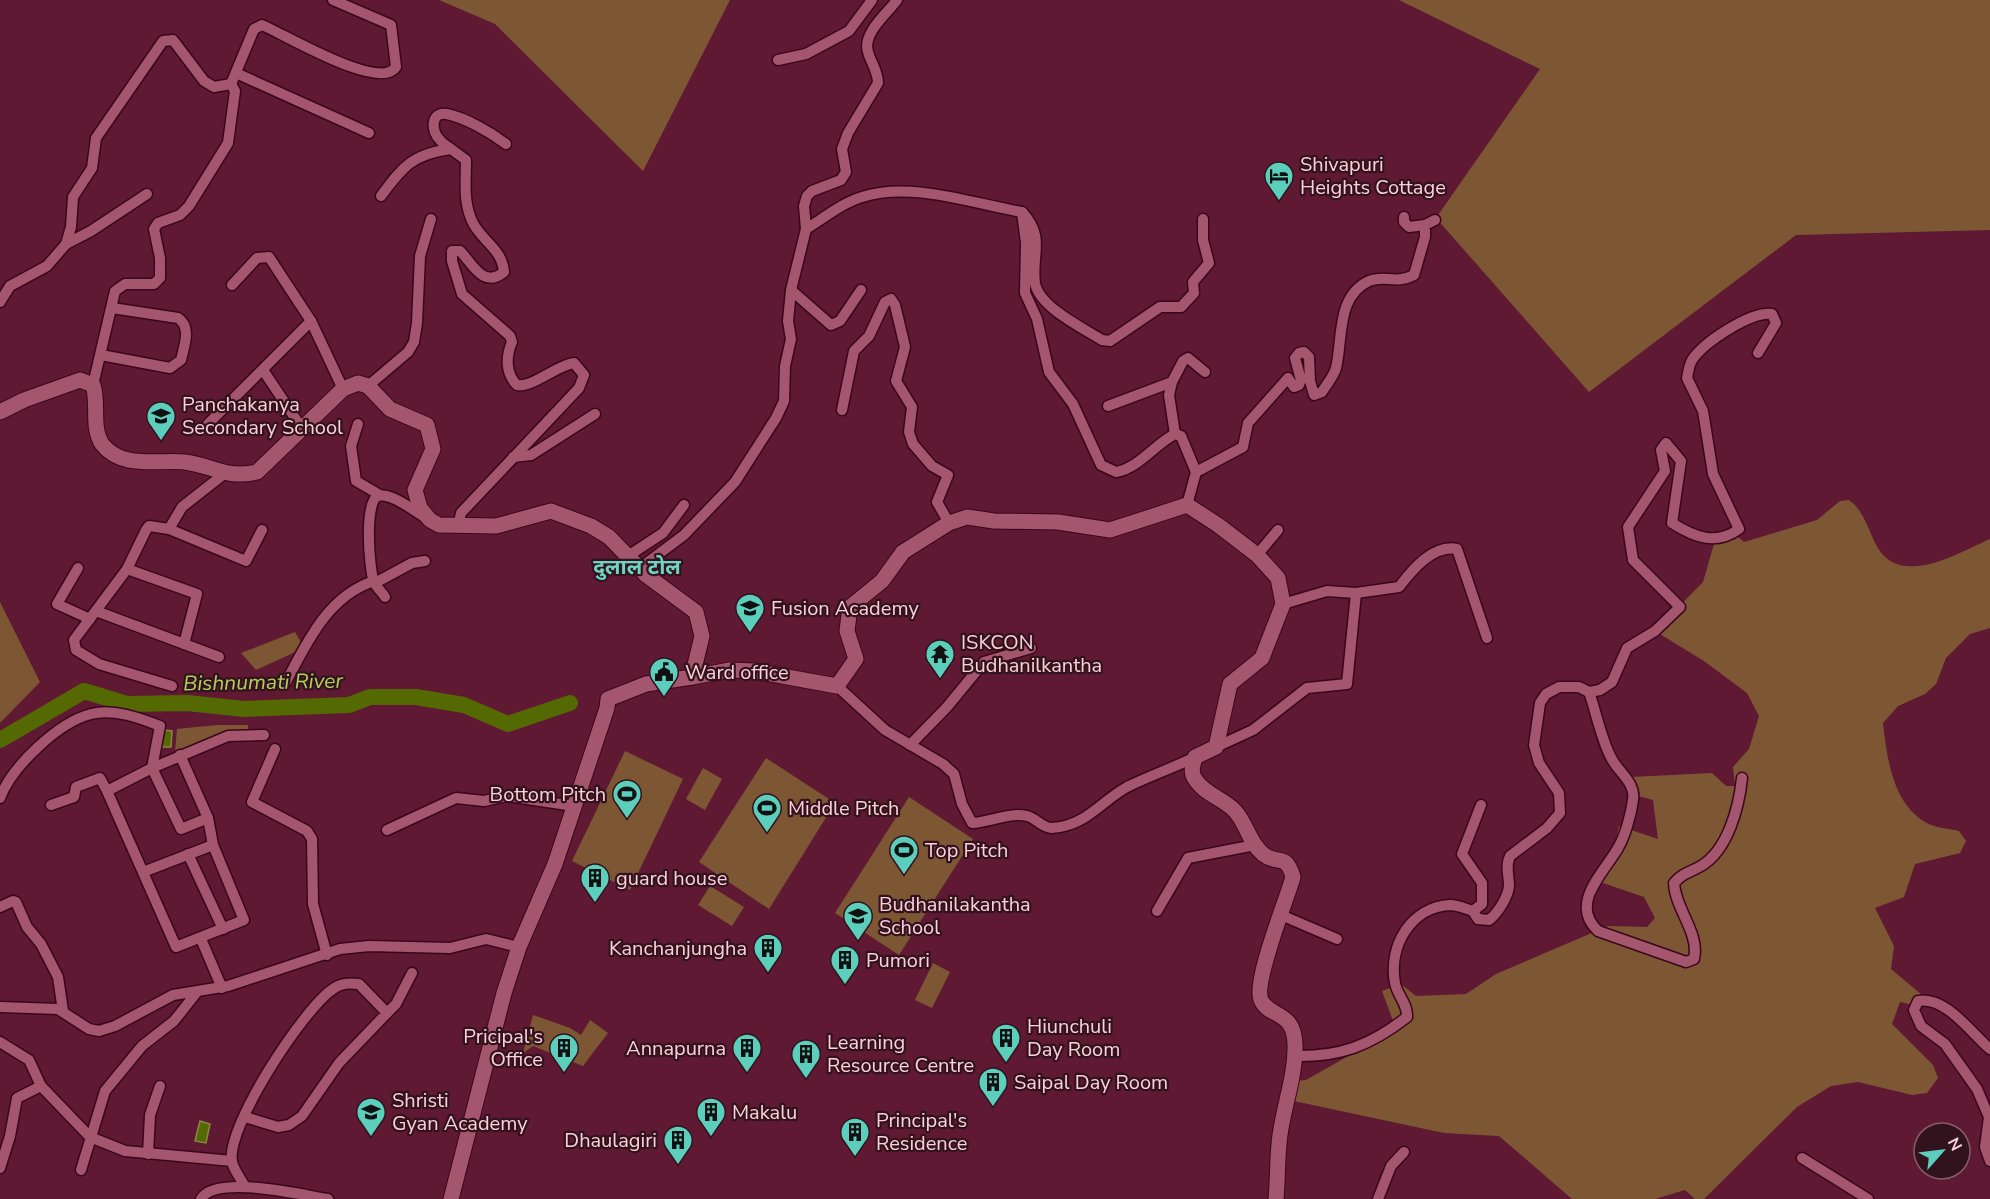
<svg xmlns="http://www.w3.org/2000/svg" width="1990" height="1199" font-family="'Nunito Sans','Noto Sans Devanagari',sans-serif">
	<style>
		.green { fill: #7d5734 }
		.water { fill: #556902; stroke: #878843; stroke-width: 1.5 }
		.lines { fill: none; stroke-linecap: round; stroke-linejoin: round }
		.river { stroke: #556902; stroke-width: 16 }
		.street-casing { stroke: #3b061c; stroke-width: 13 }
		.secondary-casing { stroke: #3b061c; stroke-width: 17 }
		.street { stroke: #a3566d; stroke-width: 10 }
		.secondary { stroke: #a3566d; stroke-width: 15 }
		.labels { text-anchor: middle; stroke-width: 4.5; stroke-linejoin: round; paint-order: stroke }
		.poi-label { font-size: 20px; fill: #fcd0db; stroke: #32131d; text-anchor: start }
		.neighbourhood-label { font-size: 21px; font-weight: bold; fill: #6dd4c3; stroke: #32131d }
		.water-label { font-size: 21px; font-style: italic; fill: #b2d05c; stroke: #32131d }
	</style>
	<rect width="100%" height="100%" fill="#5f1933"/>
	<g class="green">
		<path d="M439,0h291l-87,171 -148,-147z"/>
		<path d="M1399,0h591v230l-194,5 -207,157 -153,-174 104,-149z"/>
		<path d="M1849,500c14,10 19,28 26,43 23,47 81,11 115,-4v89l-20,6 -24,24 -10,26 -11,10 -27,12 -15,17c4,36 10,85 48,102 8,3 19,4 28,6l7,10 -6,12 -45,11 -11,33 -29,11 19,38 -3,23 31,26 -4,11 -18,-4 -8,22 41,41 5,13 -11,15 -15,2 -54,-13 -27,4 -34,21 -93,92h-9l-10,-9 -30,9h-83l-73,-63 -55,-3 -150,-32 1,-20 11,-1 90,-51 -14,-38 19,-7 15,12 50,-2 30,-20 112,-48 39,1 8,-9 -11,-21 -41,-14 -9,-9 21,-31 4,-17 39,13 -5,-39 -22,-6v-17l81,-4 14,13h9l-2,-19 16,-18 10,-33 -12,-23 -43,-32 -49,-30 48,-49 13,-45 17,-4 11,9 73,-22 23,-19z"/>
		<path d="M0,602l40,80 -40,41z"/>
		<path d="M295,632l9,16 -48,22 -15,-17z"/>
		<path d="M217,725h31v9l-55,11 -18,7 2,-23z"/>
		<path d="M625,751l58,28 -53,111 -58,-29z"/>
		<path d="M766,758l69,45 -66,106 -70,-47z"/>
		<path d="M703,768l19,11 -17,31 -19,-11z"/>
		<path d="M909,797l64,42 -74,116 -64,-42z"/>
		<path d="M710,886l34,21 -12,19 -34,-21z"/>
		<path d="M933,963l17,9 -18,36 -17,-8z"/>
		<path d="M533,1015l37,13 11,7 9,-15 18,13 -25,33 -50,-20 -10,7z"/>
	</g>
	<g class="water">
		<path d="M164,730l8,1 -1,16h-10z"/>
		<path d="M200,1121l10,3 -4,19 -11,-2z"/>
	</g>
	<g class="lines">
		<path class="river" d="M0,740l84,-49 43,13 60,-1 57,6 105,-4 21,-8h46l48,8 44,19 62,-21"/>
		<g class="street-casing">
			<g id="street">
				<path d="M778,60l28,-6 43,-23 23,-31"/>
				<path d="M236,73l133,60"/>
				<path d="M231,84l23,-55 8,-4c24,10 118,67 134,42l-5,-42 -58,-25"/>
				<path d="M451,149c-4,-3 -8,-5 -11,-9 -9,-8 -10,-29 7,-26 19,4 43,18 59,30"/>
				<path d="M381,196c22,-30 32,-42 70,-47l15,11c0,21 -3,41 6,61 9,20 30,27 32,51 -21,17 -31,-8 -44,-21h-8v10l10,33 48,42 2,6c-6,14 -7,31 5,43 15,3 40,-20 57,-22l10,12 -5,13 -118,125 -3,13"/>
				<path d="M1404,217v5l5,5 16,-2"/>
				<path d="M806,229c18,-11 36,-26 56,-32 49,-16 112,7 160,15"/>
				<path d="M66,244l25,-13 56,-37"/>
				<path d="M232,285l25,-27 12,-1 42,64 32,68"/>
				<path d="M791,290l40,35 9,-4 21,-31"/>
				<path d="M0,302l10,-16 37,-20 19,-22 5,-17 2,-30 19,-29 4,-30 67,-97 10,-1 31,41 10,6 17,-3 4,7 -7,52 -39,63 -9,9 -22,8 -4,6 6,29v20l-6,6h-29l-10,7 -22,94"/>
				<path d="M101,355l69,13 11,-8c3,-14 11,-33 -3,-42l-66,-10"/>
				<path d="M263,370l38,57"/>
				<path d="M1172,382l11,-21 5,-3 17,14"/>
				<path d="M368,386l40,-34 6,-10 3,-19 3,-67 11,-37"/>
				<path d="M1108,406l64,-24 -3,13 6,39"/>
				<path d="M842,410l12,-59 15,-15 16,-34 6,-3 4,6 10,42 -9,34 16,26 -3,25 4,12 19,22 16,9 -11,27 12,21"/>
				<path d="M208,424l103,-103"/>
				<path d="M358,424l-7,22 5,35 24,14"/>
				<path d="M513,457l18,-2 64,-41"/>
				<path d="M1196,472l47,-25 5,-24 40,-45 6,9 5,-2 2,-5 -6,-22 4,-5 5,-1 5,5 1,24 4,14 8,-3c4,-7 12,-16 14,-24 7,-29 0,-72 33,-87 16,-7 26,4 45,-6l11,-38v-12l10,-5"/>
				<path d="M1187,505l9,-33 -15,-36 -6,-2c-20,10 -36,34 -59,38l-15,-7 -28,-61 -24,-32 -12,-53 -12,-26 1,-50 -4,-31c24,26 9,42 13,71 4,24 48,45 67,57l8,1 50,-34h21l13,-14 -1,-11 16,-19 -6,-23v-21"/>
				<path d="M169,529l77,32 16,-31"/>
				<path d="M1257,555l21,-25"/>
				<path d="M628,556l35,-23 21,-28"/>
				<path d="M78,568l-21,36 33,15"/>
				<path d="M640,568l44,-33 51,-53 41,-64 8,-17 1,-35 6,-27 -3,-18 3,-31 15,-61 -2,-23 3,-10 5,-5 29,-11 5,-8 -4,-23 6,-16 30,-50c0,-12 -7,-20 -10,-31 -6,-19 20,-39 29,-52"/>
				<path d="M127,569l70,25 -13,50"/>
				<path d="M375,583l37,-20 13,-2"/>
				<path d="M385,597c-3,-5 -9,-10 -11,-15 -5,-13 -10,-81 4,-86 13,-4 36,15 47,21"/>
				<path d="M1283,604l44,-13 29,2 43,-6c13,-17 34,-43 58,-38l30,89"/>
				<path d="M96,611l123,46"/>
				<path d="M286,682c21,-40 42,-86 88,-101"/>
				<path d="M172,686l-73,-22 -23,-14 -2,-10 53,-71 19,-39 3,-4 20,3 13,-22 42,-33"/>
				<path d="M837,686l48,44 58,34 11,10 8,30 10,19c18,-1 38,-11 55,-7 9,2 15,12 25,12 34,-2 48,-26 75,-41 22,-11 46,-19 68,-30"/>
				<path d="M910,745l37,-38 37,-45 47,-14"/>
				<path d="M1216,747l37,-17 54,-42 40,-4 9,-91"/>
				<path d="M275,749l-23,53 55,29 5,8 1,65 14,51"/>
				<path d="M1742,778c-3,29 -14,72 -41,88 -12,7 -17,6 -27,17 1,26 26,50 20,76l-8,3 -88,-31c-29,-27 5,-57 20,-83 7,-12 13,-33 15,-48 3,-16 -13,-27 -20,-39 -11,-17 -17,-50 -24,-69l11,-2 12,-8 15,-34 28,-17 25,-24 -47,-47 -5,-33 37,-56 -4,-21 5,-7 15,18 -9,62c22,14 44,23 67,6l-26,-55 -10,-63 -16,-33c1,-5 2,-13 5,-18 12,-18 59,-49 80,-46l4,9 -18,30"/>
				<path d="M0,798c12,-32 59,-76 91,-84 22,-6 49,4 69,12l-8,42 -45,23 69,156 68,-27 -31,-75 -5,-27 -28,-63"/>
				<path d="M51,805l23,-8 2,-10 24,-9 7,13"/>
				<path d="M208,818l-27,11 -29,-61 76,-32 36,-1"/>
				<path d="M387,830l69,-32 28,3 23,-5 67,10"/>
				<path d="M188,854l35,75"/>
				<path d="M143,872l70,-27"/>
				<path d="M0,907l13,-6 3,1 11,25 14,17 17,33 5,34"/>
				<path d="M1157,911l31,-53 67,-13"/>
				<path d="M1473,911l5,8 11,1c9,-7 19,-23 20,-34 0,-11 -4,-20 1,-30l37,-28 13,-15 -1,-20 -20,-30 -5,-18 6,-42 6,-9 13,-7h20l10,5"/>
				<path d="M1281,915l56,24"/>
				<path d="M201,939l21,49"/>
				<path d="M0,1007l58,2 31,20 10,2 16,-5 58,-31 55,-9 112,-37 29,-3 81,2 36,-9 33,8"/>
				<path d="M387,1013l9,-9 16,-31"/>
				<path d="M0,1042l29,18 12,26 49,51 35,14 107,10"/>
				<path d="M1990,1049c-19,-16 -44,-53 -72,-48l-4,9 7,16 24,18 32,45 12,28 -4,30 5,14"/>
				<path d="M1294,1056c46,1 76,-10 113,-39 1,-13 -10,-22 -12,-34 -7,-37 16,-76 55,-78 8,0 16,4 23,6l9,-7v-21l-20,-29 19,-49"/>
				<path d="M148,1154l2,-39 10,-29"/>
				<path d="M1802,1158l66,41"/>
				<path d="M0,1168l10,-32 7,-38 24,-12"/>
				<path d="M81,1170l24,-79 37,-45 32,-25 23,-29"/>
				<path d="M245,1187c-4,-8 -11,-17 -13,-25 -7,-34 72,-154 101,-173 8,-6 16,-6 26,-5l28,29 -48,50 -37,53 -13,9 -11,2 -33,-10"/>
				<path d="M201,1199c14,-25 101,-4 127,0"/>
				<path d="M1378,1199l13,-33 13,-14"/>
			</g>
		</g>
		<g class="secondary-casing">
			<g id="secondary">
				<path d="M0,412l24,-12 56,-20 13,5c6,18 -2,42 9,59 20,26 57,15 83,18 29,4 41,17 72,10l86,-83 15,-6 10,3 22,23 37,16 6,24 -18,41 5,18 10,12 9,5 57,1 55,-15 40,15 18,11 37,38 50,37 6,24 -10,41 -46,7 -38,15 -1,9 -52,156 -36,83 -15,46 -53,206"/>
				<path d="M692,677l38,-7 25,1 82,15 19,-27 -9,-28 3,-24 32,-26 21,-29 46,-29 18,-6 27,4 64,1 52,8 77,-25 31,20 39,30 21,23 5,26 -21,54 -32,26 -14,63 -21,10c-2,8 -5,15 0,22 9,15 29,20 40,32 12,13 14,32 28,43 15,12 23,-2 30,23 -6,22 -40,105 -32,123 8,18 33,10 34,44 1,30 -11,61 -15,91 -3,21 -2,43 -4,64"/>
			</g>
		</g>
		<use href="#street" class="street"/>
		<use href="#secondary" class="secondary"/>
	</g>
	<defs>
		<g id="hotel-pin" transform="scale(1.5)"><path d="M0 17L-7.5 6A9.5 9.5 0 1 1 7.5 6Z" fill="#5bcebc" stroke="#32131d"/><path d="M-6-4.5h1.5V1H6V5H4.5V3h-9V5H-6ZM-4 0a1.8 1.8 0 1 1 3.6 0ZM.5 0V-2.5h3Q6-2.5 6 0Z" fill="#111"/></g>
		<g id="school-pin" transform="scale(1.5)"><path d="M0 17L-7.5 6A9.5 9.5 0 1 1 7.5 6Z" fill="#5bcebc" stroke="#32131d"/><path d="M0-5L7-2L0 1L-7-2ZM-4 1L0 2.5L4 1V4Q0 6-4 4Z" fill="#111"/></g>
		<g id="temple-pin" transform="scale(1.5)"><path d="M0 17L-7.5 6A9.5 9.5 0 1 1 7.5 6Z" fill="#5bcebc" stroke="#32131d"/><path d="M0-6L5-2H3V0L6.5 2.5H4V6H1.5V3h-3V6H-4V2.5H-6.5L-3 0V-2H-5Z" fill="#111"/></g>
		<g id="civic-pin" transform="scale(1.5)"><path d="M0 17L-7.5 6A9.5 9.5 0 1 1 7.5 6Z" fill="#5bcebc" stroke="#32131d"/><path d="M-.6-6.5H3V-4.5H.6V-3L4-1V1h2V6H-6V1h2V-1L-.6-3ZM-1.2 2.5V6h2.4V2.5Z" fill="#111"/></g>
		<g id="stadium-pin" transform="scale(1.5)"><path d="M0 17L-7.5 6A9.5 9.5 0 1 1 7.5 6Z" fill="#5bcebc" stroke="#32131d"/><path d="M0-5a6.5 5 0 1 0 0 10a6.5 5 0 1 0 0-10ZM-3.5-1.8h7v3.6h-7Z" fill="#111"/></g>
		<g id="building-pin" transform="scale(1.5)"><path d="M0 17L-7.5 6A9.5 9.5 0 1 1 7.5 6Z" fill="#5bcebc" stroke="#32131d"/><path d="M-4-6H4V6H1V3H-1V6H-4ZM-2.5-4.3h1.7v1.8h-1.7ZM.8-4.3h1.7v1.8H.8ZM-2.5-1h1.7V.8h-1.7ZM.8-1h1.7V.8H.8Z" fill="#111"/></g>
	</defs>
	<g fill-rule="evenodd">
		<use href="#hotel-pin" x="1279" y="176"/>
		<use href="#school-pin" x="161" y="416"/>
		<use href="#school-pin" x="750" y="608"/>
		<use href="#temple-pin" x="940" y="654"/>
		<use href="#civic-pin" x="664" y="672"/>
		<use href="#stadium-pin" x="627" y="794"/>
		<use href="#stadium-pin" x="767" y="808"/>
		<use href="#stadium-pin" x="904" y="850"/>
		<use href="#building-pin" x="595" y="878"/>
		<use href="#school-pin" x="858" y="916"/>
		<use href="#building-pin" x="768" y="948"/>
		<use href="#building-pin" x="845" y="960"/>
		<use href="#building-pin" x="1006" y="1038"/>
		<use href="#building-pin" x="564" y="1048"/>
		<use href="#building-pin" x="747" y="1048"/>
		<use href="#building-pin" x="806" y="1054"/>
		<use href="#building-pin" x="993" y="1082"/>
		<use href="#school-pin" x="371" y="1112"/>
		<use href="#building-pin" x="711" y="1112"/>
		<use href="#building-pin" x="855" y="1132"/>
		<use href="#building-pin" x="678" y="1140"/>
	</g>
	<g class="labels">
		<g class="poi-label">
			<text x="1300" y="171">Shivapuri<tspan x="1300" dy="23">Heights Cottage</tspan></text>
			<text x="182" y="411">Panchakanya<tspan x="182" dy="23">Secondary School</tspan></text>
			<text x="771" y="615">Fusion Academy</text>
			<text x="961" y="649">ISKCON<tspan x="961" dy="23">Budhanilkantha</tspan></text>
			<text x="685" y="679">Ward office</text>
			<text x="606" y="801" text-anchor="end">Bottom Pitch</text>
			<text x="788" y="815">Middle Pitch</text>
			<text x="925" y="857">Top Pitch</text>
			<text x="616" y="885">guard house</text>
			<text x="879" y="911">Budhanilakantha<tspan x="879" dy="23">School</tspan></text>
			<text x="747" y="955" text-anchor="end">Kanchanjungha</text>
			<text x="866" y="967">Pumori</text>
			<text x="1027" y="1033">Hiunchuli<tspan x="1027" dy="23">Day Room</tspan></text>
			<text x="543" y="1043" text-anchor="end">Pricipal's<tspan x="543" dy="23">Office</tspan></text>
			<text x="827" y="1049">Learning<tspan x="827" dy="23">Resource Centre</tspan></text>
			<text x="726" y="1055" text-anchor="end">Annapurna</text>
			<text x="1014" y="1089">Saipal Day Room</text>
			<text x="392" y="1107">Shristi<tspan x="392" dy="23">Gyan Academy</tspan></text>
			<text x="732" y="1119">Makalu</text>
			<text x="876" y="1127">Principal's<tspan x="876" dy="23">Residence</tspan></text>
			<text x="657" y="1147" text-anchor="end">Dhaulagiri</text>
		</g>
		<g class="neighbourhood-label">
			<text x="637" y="574">दुलाल टोल</text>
		</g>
		<g class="water-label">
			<text transform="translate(263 682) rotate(-1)" y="7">Bishnumati River</text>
		</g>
	</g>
	<g transform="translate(1942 1151) rotate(62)"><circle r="28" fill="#32131d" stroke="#835f69" stroke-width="1.5"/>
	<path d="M0-4.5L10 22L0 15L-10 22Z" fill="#5bcebc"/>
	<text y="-9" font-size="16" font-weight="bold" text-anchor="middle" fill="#fcd0db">N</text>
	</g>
</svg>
